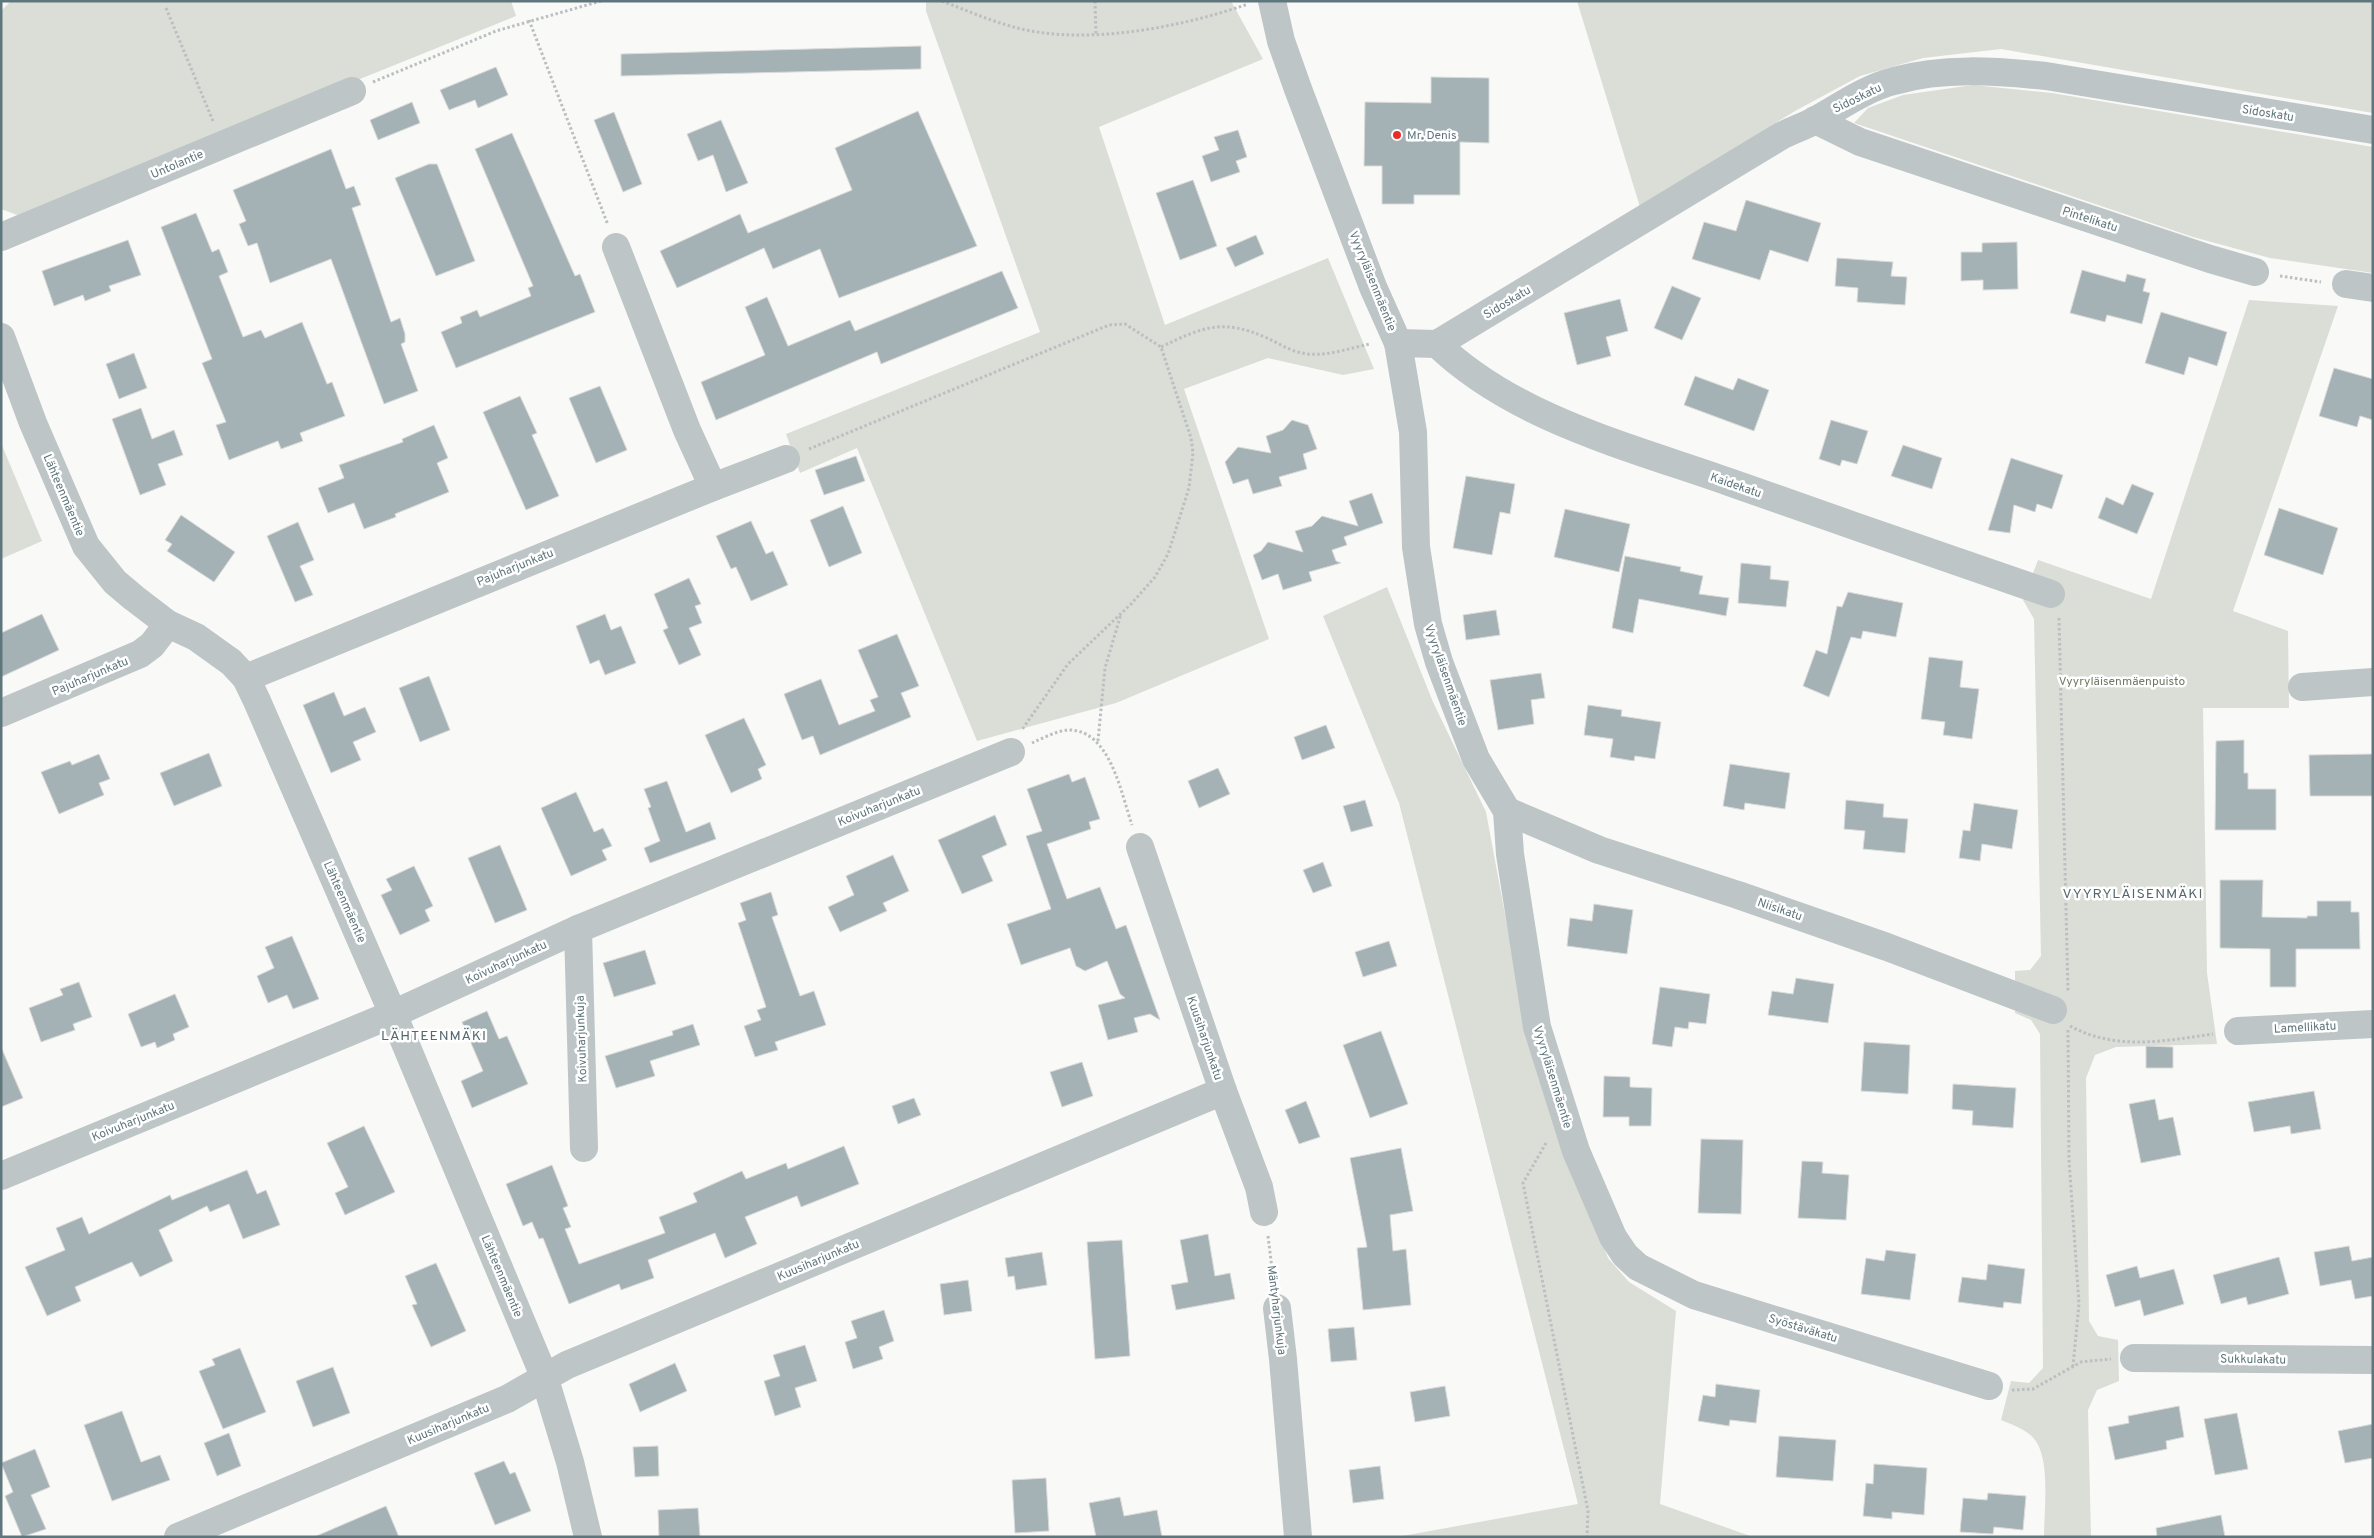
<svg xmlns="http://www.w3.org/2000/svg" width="2374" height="1538" font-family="Overpass,sans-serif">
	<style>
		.green { fill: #daded6 }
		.building { fill: #a4b2b5; stroke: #dbdbd9 }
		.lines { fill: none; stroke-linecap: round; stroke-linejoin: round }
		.path { stroke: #babfc1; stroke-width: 3; stroke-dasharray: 2.5 2.5; stroke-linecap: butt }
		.minor { stroke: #bdc5c7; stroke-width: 28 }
		.poi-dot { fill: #e72e29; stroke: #fff; stroke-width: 2 }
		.labels { text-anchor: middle; stroke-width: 5; stroke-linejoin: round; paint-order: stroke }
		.street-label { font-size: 12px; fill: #5f767c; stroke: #fff }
		.poi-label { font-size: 12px; fill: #5f767c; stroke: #fff; text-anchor: start }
		.park-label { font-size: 12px; fill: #6c7a63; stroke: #fff }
		.neighbourhood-label { font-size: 14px; letter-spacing: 1px; fill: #56686d; stroke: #fff }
	</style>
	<rect width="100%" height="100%" fill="#f9f9f7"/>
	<g class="green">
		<path d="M11,1h500l5,15 -496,200 -19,-7v-198z"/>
		<path d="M926,1h305l32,58 -164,68 66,198 163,-67 46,111 -31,6 -75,-17 -84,31 85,250 -153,64 -139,38 -120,-293 -57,25 -14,-39 254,-102 -114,-321z"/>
		<path d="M1577,1h796v112l-372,-64 -78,9 -63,18 -65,35 -155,96z"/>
		<path d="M1973,85l79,8 321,54v126l-103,-15 -77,-21 -339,-114 14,-15 35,-13z"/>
		<path d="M2249,300l89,6 -105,305 55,20 1,77h-86l4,265 10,71 -101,3 -21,8 -9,23 3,243 9,15 20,4 1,41 -22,9 -9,20 3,127h-47c0,-26 6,-72 -7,-94 -6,-12 -24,-18 -36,-23l10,-39 18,2 14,-15 -3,-334 -9,-14 -16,-7v-42l15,-1 11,-14 -7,-337 -11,-19 15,-40 113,39z"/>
		<path d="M1,443l41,98 -41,18z"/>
		<path d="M1387,587l46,115 53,110 28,151 50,182 44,113 21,24 47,29 -16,193 93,33h-356l181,-33 -179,-701 -76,-187z"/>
	</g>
	<g class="building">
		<path d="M921,46v23l-300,7v-22z"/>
		<path d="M496,67l12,28 -30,13 -3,-8 -26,10 -9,-20z"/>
		<path d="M1431,77l58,1v65l-29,-1v53h-46v9h-32v-38h-18l1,-64 66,1z"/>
		<path d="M412,102l8,21 -42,17 -8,-20z"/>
		<path d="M918,111l59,135 -138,52 -19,-49 -47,20 -9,-21 -87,40 -17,-37 80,-37 8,19 104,-43 -17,-42z"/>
		<path d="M614,112l28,72 -19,8 -29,-72z"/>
		<path d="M721,120l27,63 -22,9 -13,-37 -15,6 -11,-27z"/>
		<path d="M1238,130l9,27 -11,4 4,11 -29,10 -9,-26 17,-6 -5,-13z"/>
		<path d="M512,133l63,143 5,-2 15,38 -139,56 -15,-36 21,-9 -2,-6 17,-7 3,7 51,-21 -3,-8 5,-2 -58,-137z"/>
		<path d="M331,149l15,40 8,-3 7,19 -9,3 39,114 9,-4 5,16v8l-4,2 17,47 -34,13 -53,-145 -61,24 -13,-40 -9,3 -9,-22 7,-3 -13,-31z"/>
		<path d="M429,164h8l38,97 -39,15 -41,-98z"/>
		<path d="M1193,180l24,66 -37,14 -24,-67z"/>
		<path d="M1746,200l75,23 -13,39 -38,-12 -10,30 -68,-21 12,-37 32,9z"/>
		<path d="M196,213l16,39 7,-3 9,23 -9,4 24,61 18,-7 4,8 37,-16 25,62 5,-2 13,34 -45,17 3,8 -22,8 -3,-8 -49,19 -13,-35 10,-3 -24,-59 10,-4 -51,-132z"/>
		<path d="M1256,235l8,19 -29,13 -9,-19z"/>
		<path d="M128,240l13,35 -32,11 2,5 -26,10 -2,-6 -29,11 -12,-35z"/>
		<path d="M2017,242l1,47 -35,1v-10l-22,1v-29h21v-9z"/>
		<path d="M1837,258l56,4 -2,14 16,1 -2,28 -48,-3 1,-14 -23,-2z"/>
		<path d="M2082,270l43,12 2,-8 19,5 -3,12 7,2 -8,31 -35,-9 -2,7 -35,-9z"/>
		<path d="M1002,271l16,37 -137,56 -4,-12 -161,68 -15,-38 64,-27 -20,-48 22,-10 21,49 62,-26 5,11z"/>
		<path d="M1672,286l29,12 -19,42 -28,-12z"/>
		<path d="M1620,299l8,32 -22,6 5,19 -34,9 -13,-52z"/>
		<path d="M2161,312l66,20 -10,34 -28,-9 -5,18 -39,-12z"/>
		<path d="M134,353l13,35 -28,11 -13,-35z"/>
		<path d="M2334,368l39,11v41l-13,-4 -3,11 -38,-11z"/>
		<path d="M1695,376l38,14 5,-12 31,12 -15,41 -70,-26z"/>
		<path d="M600,386l27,64 -31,13 -27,-65z"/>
		<path d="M520,396l17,37 -5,2 27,61 -33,14 -43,-98z"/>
		<path d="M141,408l11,31 22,-9 9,25 -25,9 8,21 -26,10 -28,-76z"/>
		<path d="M1292,420l16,5 9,24 -14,5 4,15 -28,8 3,9 -29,8 -5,-15 -15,5 -8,-22 13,-15 33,6 -5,-17 17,-6z"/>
		<path d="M1831,420l37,11 -11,33 -15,-4 -2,6 -21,-7z"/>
		<path d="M434,425l14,33 -11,5 12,29 -54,22 1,3 -32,12 -10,-26 -26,10 -10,-25 26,-10 -5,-13 64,-23 -1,-3z"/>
		<path d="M1903,445l39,13 -10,31 -41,-13z"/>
		<path d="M856,456l9,25 -41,14 -9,-25z"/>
		<path d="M2011,458l52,17 -11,34 -15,-5 -2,8 -21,-7 -4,28 -22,-3z"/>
		<path d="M1466,476l49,8 -5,30 -10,-2 -8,43 -39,-7z"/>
		<path d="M2132,484l22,9 -17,41 -39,-16 8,-21 17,8z"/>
		<path d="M1372,493l11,30 -39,14 3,8 -15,5 4,11 5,2 -32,9 3,9 -29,9 -5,-16 -16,6 -9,-25 8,-4 7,-9 35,10 -8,-21 17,-5 10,-10 36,10 -9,-25z"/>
		<path d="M843,506l19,47 -33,14 -19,-47z"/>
		<path d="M2279,508l59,20 -15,47 -59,-20z"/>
		<path d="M1565,509l65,15 -11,48 -65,-15z"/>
		<path d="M181,515l54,37 -21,30 -47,-31 5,-7 -7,-4z"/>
		<path d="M751,521l15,33 7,-3 15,34 -37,16 -15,-34 -5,2 -15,-33z"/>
		<path d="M298,522l16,38 -14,6 13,29 -18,7 -28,-66z"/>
		<path d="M1625,556l56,11 -1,4 23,5 -4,18 30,4 -3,18 -87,-17 -6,34 -21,-5z"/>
		<path d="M1741,563l30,3 -1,13 19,2 -3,26 -48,-4z"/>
		<path d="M689,578l12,26 -6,2 7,17 -13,5 12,27 -22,10 -16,-35 5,-2 -14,-34z"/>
		<path d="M1848,592l55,11 -7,34 -33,-6 -2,8 -10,-2 -22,60 -26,-11 13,-36 11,4 10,-48 5,1z"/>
		<path d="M1496,610l4,25 -34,5 -3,-25z"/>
		<path d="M42,614l17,36 -58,27v-44z"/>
		<path d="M605,614l6,16 10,-4 15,37 -31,12 -6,-15 -9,4 -14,-38z"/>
		<path d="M897,634l22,52 -18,7 10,24 -91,38 -7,-19 -11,4 -18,-46 37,-15 18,46 36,-14 -5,-11 8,-3 -20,-47z"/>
		<path d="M1929,657l34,4 -3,26 19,2 -7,50 -29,-4 2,-13 -24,-3z"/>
		<path d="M1541,673l4,25 -14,2 3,24 -36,6 -8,-50z"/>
		<path d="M429,676l21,54 -30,12 -21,-54z"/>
		<path d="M334,692l10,24 21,-9 11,25 -23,10 8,18 -30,13 -28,-68z"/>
		<path d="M1588,705l34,5 -1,6 40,6 -6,37 -20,-3 -1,5 -24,-4 3,-18 -29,-4z"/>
		<path d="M744,718l22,47 -8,4 4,10 -31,14 -26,-58z"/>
		<path d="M1326,725l9,23 -33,12 -8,-23z"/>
		<path d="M2244,740v33h4v16h28v41h-61l1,-89z"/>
		<path d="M209,753l13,33 -48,20 -14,-33z"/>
		<path d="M99,754l11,25 -11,4 5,12 -45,19 -18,-42 29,-11 2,4z"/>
		<path d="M2373,754v42h-63l-1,-41z"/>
		<path d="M1730,764l60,9 -5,36 -40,-6 -1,7 -21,-4z"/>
		<path d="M1218,768l12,26 -31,14 -11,-27z"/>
		<path d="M1069,774l3,8 13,-5 15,42 -11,3 2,7 -44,15 20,55 33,-12 16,42 10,-4 34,95 -10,-6 -16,4 4,14 -30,8 -10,-35 27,-7 -5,-4 -13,-33 -22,10 -9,-5 -6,-18 -49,17 -14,-41 44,-15 -25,-73 16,-5 -15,-42z"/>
		<path d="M667,781l19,51 24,-10 6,17 -66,24 -6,-15 16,-7 -12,-33 3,-1 -7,-18z"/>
		<path d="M576,792l18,40 9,-4 9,18 -10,4 5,10 -36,16 -30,-68z"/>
		<path d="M1365,800l8,26 -22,6 -8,-26z"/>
		<path d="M1846,800l38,4 -1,13 25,2 -3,34 -42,-4 2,-18 -21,-2z"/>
		<path d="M1974,803l44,7 -6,39 -30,-5 -2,17 -21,-3 4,-28 7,1z"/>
		<path d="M995,815l12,30 -25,11 11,25 -31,13 -24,-54z"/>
		<path d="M500,845l27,65 -32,13 -27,-65z"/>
		<path d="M893,855l16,36 -26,12 4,8 -47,21 -12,-25 26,-12 -8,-19z"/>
		<path d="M1323,862l9,24 -19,7 -10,-23z"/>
		<path d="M414,866l19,40 -8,4 5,11 -30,14 -19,-40 11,-5 -6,-11z"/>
		<path d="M2220,880h43l-1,37 45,1v-2h10v-15h34v11h8l1,37h-64v38h-26v-38l-50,-1z"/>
		<path d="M771,892l7,23 -6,2 28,79 14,-5 12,34 -51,17 3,8 -23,7 -11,-31 17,-6 -4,-10 9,-3 -28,-84 8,-3 -6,-17z"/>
		<path d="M1594,904l39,6 -6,44 -60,-8 3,-28 22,3z"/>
		<path d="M292,936l27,63 -26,10 -6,-14 -19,8 -11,-27 17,-8 -9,-21z"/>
		<path d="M1389,941l8,25 -34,11 -8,-25z"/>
		<path d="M645,950l11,34 -42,13 -11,-34z"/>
		<path d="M1796,978l38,6 -6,39 -60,-8 4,-24 21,3z"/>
		<path d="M79,982l13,35 -19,7 2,6 -34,12 -12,-34 34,-13 -3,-6z"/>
		<path d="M1660,987l50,7 -4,30 -17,-2 -1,7 -13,-2 -3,20 -20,-3z"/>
		<path d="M175,994l14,33 -16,7 2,6 -18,8 -2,-6 -14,5 -13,-33z"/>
		<path d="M487,1011l12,28 8,-3 21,48 -56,24 -11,-27 22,-10 -21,-49z"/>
		<path d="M693,1024l7,21 -50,16 5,15 -39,12 -11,-32 68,-21 -1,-4z"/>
		<path d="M1381,1031l27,73 -38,14 -27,-73z"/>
		<path d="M1864,1042l46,3 -2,49 -47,-3z"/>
		<path d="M2146,1046l27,1v21h-27z"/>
		<path d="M1,1047l22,51 -22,9z"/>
		<path d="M1082,1062l11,34 -31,11 -12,-35z"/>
		<path d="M1604,1076l26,1v10l22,1 -1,38h-22v-9h-26z"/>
		<path d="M1953,1084l63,4 -3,40 -41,-3 1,-14 -21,-2z"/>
		<path d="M2314,1091l7,38 -30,5 -1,-8 -36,6 -6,-30z"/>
		<path d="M914,1098l7,17 -23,9 -6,-18z"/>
		<path d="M2155,1099l4,21 14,-3 8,38 -40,8 -12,-59z"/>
		<path d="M1306,1101l14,36 -21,7 -14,-34z"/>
		<path d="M364,1126l31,66 -50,23 -10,-22 13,-6 -21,-44z"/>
		<path d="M1701,1139l42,1 -2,74 -43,-1z"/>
		<path d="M844,1146l15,38 -58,23 -4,-11 -52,21 12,27 -32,14 -10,-25 -67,27 6,18 -33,12 -2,-6 -50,20 -26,-66 -4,1 -7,-17 -9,4 -17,-42 46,-19 16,41 -5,2 8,19 -6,2 14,35 86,-31 -6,-16 38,-15 -4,-9 49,-22 4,8 40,-16 2,6z"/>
		<path d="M1401,1148l12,63 -23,4 3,36 13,-2 5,56 -48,5 -6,-62 10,-1 -17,-89z"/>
		<path d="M1802,1161l21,1 -1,11 27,2 -3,45 -48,-2z"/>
		<path d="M247,1170l10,24 9,-4 14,35 -37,14 -14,-35 -19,8 -3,-6 -48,24 14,31 -33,16 -8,-15 -57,25 6,14 -34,15 -22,-49 40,-17 -9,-22 26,-11 7,17 81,-39 2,5z"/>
		<path d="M1208,1234l7,42 15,-3 5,26 -59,11 -5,-25 17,-3 -8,-42z"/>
		<path d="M1122,1240l8,116 -35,3 -8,-117z"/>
		<path d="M2349,1246l3,15 21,-4v39l-18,3 -4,-19 -31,6 -6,-34z"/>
		<path d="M1886,1250l30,4 -6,46 -49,-6 5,-36 18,3z"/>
		<path d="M1042,1252l5,33 -31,5 -2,-14 -6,1 -3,-19z"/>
		<path d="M2279,1257l10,37 -41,11 -2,-8 -25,7 -8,-29z"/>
		<path d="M436,1263l30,68 -35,16 -19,-42 5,-1 -12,-28z"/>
		<path d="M1988,1264l37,5 -4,35 -17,-2 -1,6 -45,-6 4,-25 24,3z"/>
		<path d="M2137,1266l3,12 34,-9 10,35 -40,12 -4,-16 -25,7 -9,-32z"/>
		<path d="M968,1280l4,31 -28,4 -4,-31z"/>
		<path d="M884,1310l10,31 -15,6 4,12 -30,10 -8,-27 12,-4 -6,-17z"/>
		<path d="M1354,1327l3,33 -26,2 -3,-33z"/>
		<path d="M805,1345l12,36 -22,7 6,19 -26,9 -11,-35 16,-5 -7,-21z"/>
		<path d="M240,1348l26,64 -43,17 -24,-58 16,-6 -3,-6z"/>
		<path d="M675,1363l12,28 -47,21 -11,-28z"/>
		<path d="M333,1367l17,46 -37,14 -17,-46z"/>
		<path d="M1716,1384l44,6 -4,33 -26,-3 -1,6 -31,-5 5,-26 12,2z"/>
		<path d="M1445,1386l5,30 -35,6 -5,-30z"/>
		<path d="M2179,1406l5,31 -18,4 1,8 -52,11 -7,-33 21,-4 -1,-7z"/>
		<path d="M122,1411l19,51 19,-7 10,25 -58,21 -28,-76z"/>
		<path d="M2237,1413l11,56 -33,6 -11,-56z"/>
		<path d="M2373,1424v34l-28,5 -7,-32z"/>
		<path d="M229,1433l12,33 -24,10 -13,-33z"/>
		<path d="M1779,1436l57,4 -3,41 -57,-4z"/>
		<path d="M658,1446l1,30 -24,1 -2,-30z"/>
		<path d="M35,1449l15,38 -19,8 15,34 -24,8 -17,-41 8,-4 -12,-29z"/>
		<path d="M504,1461l6,13 5,-2 16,39 -36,14 -21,-52z"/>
		<path d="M1874,1464l53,4 -3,47 -32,-3v7l-29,-3 3,-33 7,1z"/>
		<path d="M1380,1466l4,33 -31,4 -4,-33z"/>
		<path d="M1046,1478l3,53 -34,2 -3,-53z"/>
		<path d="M1988,1493l38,3 -3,34 -29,-3 -1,7 -33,-2 3,-34 24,2z"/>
		<path d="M1120,1497l4,19 33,-6 5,27h-66l-7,-34z"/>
		<path d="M386,1506l13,31h-85z"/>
		<path d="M698,1508l2,29h-41l-1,-27z"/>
		<path d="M2221,1515l4,22h-68l-1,-9z"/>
	</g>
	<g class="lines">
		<g class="path">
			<path d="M942,1c31,12 62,26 95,31 65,10 148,-6 211,-28"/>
			<path d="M1095,1l1,34"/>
			<path d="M166,8l47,113"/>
			<path d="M529,20l79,205"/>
			<path d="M373,82l123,-51 105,-30"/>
			<path d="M2280,276l41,6"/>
			<path d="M1161,347c42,-20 61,-29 106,-9 11,5 23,13 35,15 22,5 47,-5 68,-9"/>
			<path d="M809,449l300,-124 16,-1 36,23 30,91 2,15 -4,35 -21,66 -13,23 -24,27 -63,60 -47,67"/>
			<path d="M2059,618l9,373"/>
			<path d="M1098,741l7,-73 16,-54"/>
			<path d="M1032,743c11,-5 24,-12 36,-13 42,-1 53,63 64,95"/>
			<path d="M2070,1026c46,25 94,15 143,8"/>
			<path d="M2068,1030l1,130 10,144 -6,62"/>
			<path d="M1546,1143l-23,40 65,328 -1,26"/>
			<path d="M1268,1236l6,49"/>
			<path d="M2012,1390l21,-1 48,-27 30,-3"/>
		</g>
		<g class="minor">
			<path d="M1272,1l9,40 17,48 75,198 25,56 15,89 3,115 12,77 11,38 37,97 31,52 3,43 27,173 39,124 37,86 12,18 13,12 56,28 295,91"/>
			<path d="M1815,120l45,22 350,117 45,13"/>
			<path d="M1,237l351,-146"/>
			<path d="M616,247l71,183 26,57"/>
			<path d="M2346,284l27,4"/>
			<path d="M1,337l32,86 53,123 29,36 19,16 34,26 28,13 35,25 15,16 11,23 136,313 151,362 26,86 18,75"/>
			<path d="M1398,343l39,1 344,-208c12,-6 24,-10 35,-16 25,-14 50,-32 78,-39 49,-14 102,-10 152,-5l327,54"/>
			<path d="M1437,344c78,75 193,103 292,138 107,38 215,75 322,112"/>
			<path d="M246,678l467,-191 73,-28"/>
			<path d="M2302,687l71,-5"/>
			<path d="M1,713l139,-59 12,-9 16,-21"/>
			<path d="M1507,811l92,39 139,45 149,52 166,63"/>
			<path d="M578,929l6,219"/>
			<path d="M2238,1031l135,-7"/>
			<path d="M1223,1091l36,96 5,25"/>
			<path d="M1,1176l392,-162 185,-85 433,-177"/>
			<path d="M1277,1308l6,51 15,178"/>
			<path d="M2134,1358l239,2"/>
			<path d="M178,1537l329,-138 60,-34 656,-274 -83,-244"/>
		</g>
	</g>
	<circle class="poi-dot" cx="1397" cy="135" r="5"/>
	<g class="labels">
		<g class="street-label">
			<text transform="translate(1857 98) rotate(-26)" y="4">Sidoskatu</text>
			<text transform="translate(2268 113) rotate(9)" y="4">Sidoskatu</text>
			<text transform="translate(177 164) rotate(-23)" y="4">Untolantie</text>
			<text transform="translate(2090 219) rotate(18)" y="4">Pintelikatu</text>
			<text transform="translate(1373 281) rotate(68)" y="4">Vyyryläisenmäentie</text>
			<text transform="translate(1507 302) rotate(-31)" y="4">Sidoskatu</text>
			<text transform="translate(1736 485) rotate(19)" y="4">Kaidekatu</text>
			<text transform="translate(64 495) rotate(67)" y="4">Lähteenmäentie</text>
			<text transform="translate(515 567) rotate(-22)" y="4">Pajuharjunkatu</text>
			<text transform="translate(1446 675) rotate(71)" y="4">Vyyryläisenmäentie</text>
			<text transform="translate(90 676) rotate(-23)" y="4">Pajuharjunkatu</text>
			<text transform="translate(879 806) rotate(-22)" y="4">Koivuharjunkatu</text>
			<text transform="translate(345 902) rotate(66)" y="4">Lähteenmäentie</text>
			<text transform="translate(1780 909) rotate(19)" y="4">Niisikatu</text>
			<text transform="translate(506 962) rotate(-25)" y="4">Koivuharjunkatu</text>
			<text transform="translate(2305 1027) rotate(-3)" y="4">Lamellikatu</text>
			<text transform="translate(1205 1038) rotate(71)" y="4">Kuusiharjunkatu</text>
			<text transform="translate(581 1039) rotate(-92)" y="4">Koivuharjunkuja</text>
			<text transform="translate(1553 1077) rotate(73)" y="4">Vyyryläisenmäentie</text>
			<text transform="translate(133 1121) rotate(-22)" y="4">Koivuharjunkatu</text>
			<text transform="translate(818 1260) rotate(-23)" y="4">Kuusiharjunkatu</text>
			<text transform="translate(502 1276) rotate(67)" y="4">Lähteenmäentie</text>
			<text transform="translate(1277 1310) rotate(83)" y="4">Mäntyharjunkuja</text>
			<text transform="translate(1803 1328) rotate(17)" y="4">Syöstäväkatu</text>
			<text transform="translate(2253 1359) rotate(1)" y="4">Sukkulakatu</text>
			<text transform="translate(448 1424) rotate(-23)" y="4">Kuusiharjunkatu</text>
		</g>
		<g class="poi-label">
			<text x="1407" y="139">Mr. Denis</text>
		</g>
		<g class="park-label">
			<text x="2122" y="685">Vyyryläisenmäenpuisto</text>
		</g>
		<g class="neighbourhood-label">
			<text x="2133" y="898">VYYRYLÄISENMÄKI</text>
			<text x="434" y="1040">LÄHTEENMÄKI</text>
		</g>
	</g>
	<rect width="2374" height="1538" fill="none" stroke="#5f767c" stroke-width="5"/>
</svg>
